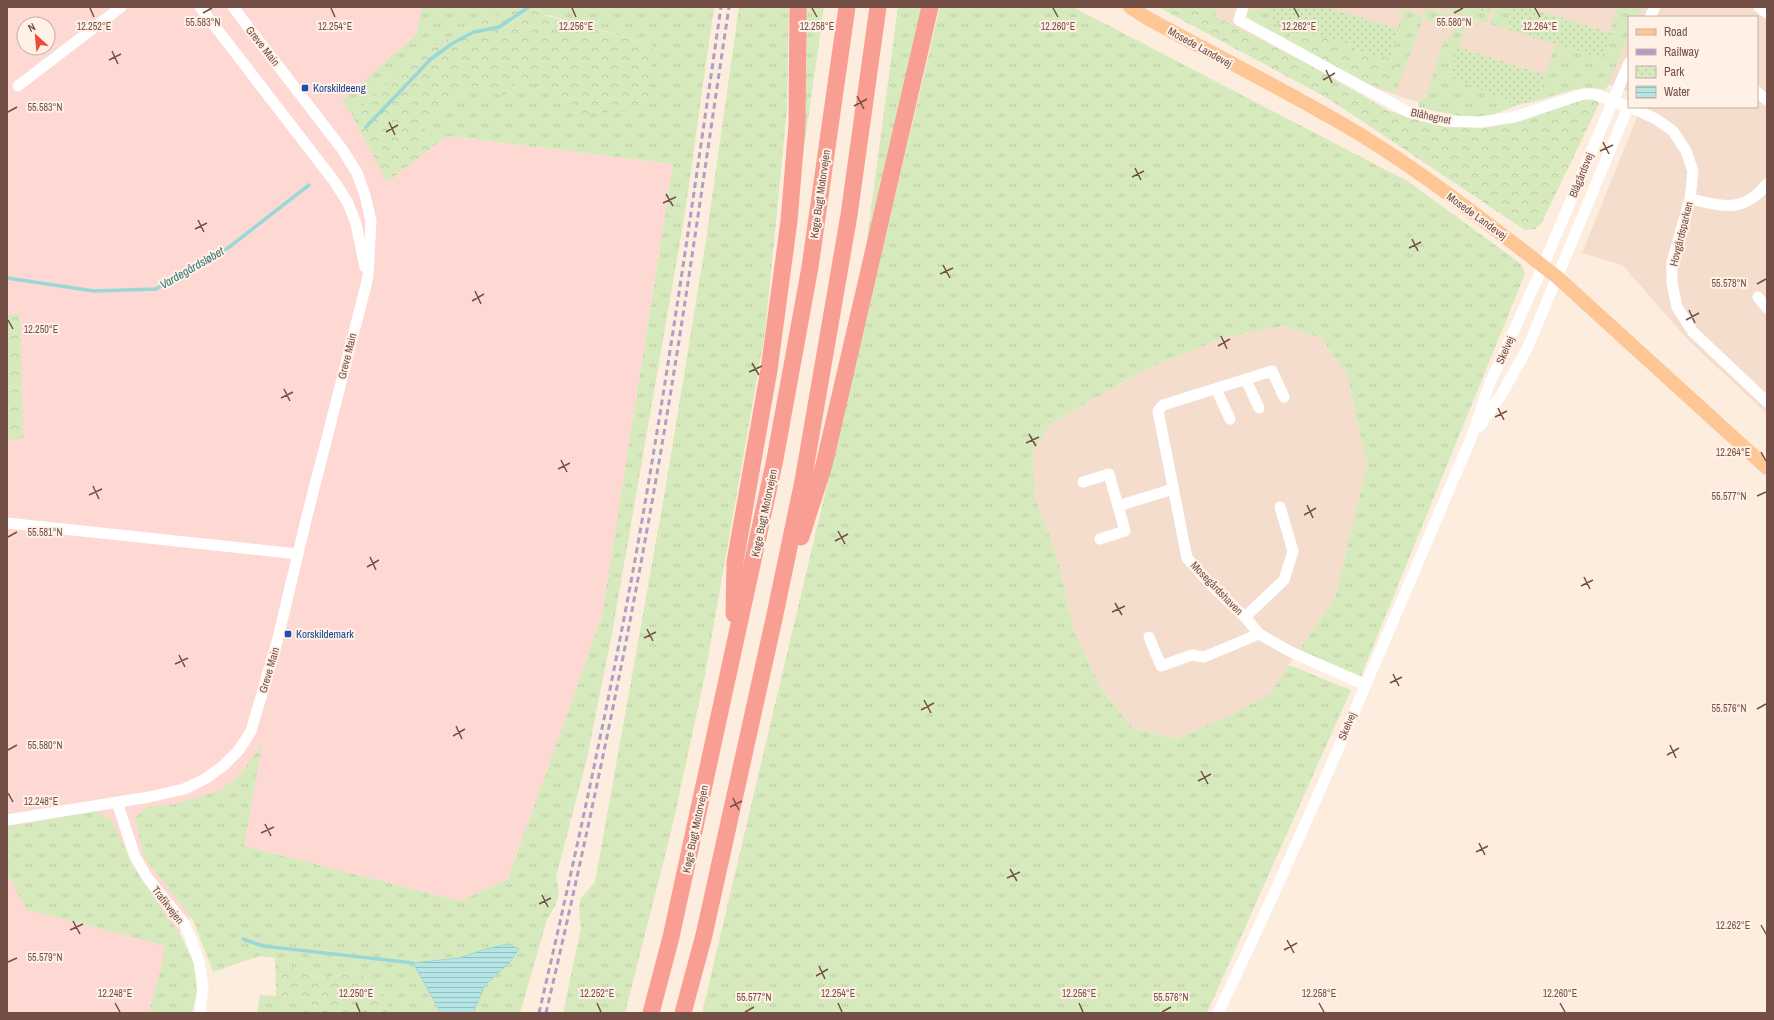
<svg xmlns="http://www.w3.org/2000/svg" width="1774" height="1020" font-family="'Archivo Narrow',sans-serif">
	<style>
		.residential { fill: #f4ddcd }
		.commercial { fill: #fed8d2; fill-rule: evenodd }
		.grass { fill: url(#grass-tufts) }
		.forest { fill: url(#forest-crowns) }
		.park { fill: url(#park-dots) }
		.water { fill: url(#water-rules); stroke: #9ad8d8 }
		.lines { fill: none; stroke-linecap: round; stroke-linejoin: round }
		.stream { stroke: #9ad8d8; stroke-width: 3.5 }
		.minor { stroke: #fff; stroke-width: 11 }
		.major { stroke: #fec695; stroke-width: 14 }
		.highway { stroke: #f99e93; stroke-width: 17 }
		.rail { stroke: #ad9fc5; stroke-width: 3; stroke-dasharray: 6 4; stroke-linecap: butt }
		.ticks { fill: none; stroke: #734f46; stroke-width: 1.5 }
		.transit-dot { fill: #1a4fb4; stroke: #fff1e6; stroke-width: 1.5 }
		.labels { text-anchor: middle; stroke-width: 4; stroke-linejoin: round; paint-order: stroke }
		.street-label { font-size: 11px; fill: #734f46; stroke: #fff1e6 }
		.transit-label { font-size: 11px; fill: #164399; stroke: #fff1e6; text-anchor: start }
		.water-label { font-size: 12px; font-style: italic; fill: #3a797a; stroke: #fff1e6 }
		.ticks-label { font-size: 10px; text-anchor: middle; fill: #734f46; stroke: #fff1e6; stroke-width: 4; stroke-linejoin: round; paint-order: stroke }
	</style>
	<defs>
		<pattern id="grass-tufts" width="24" height="20" patternUnits="userSpaceOnUse"><rect width="24" height="20" fill="#d7eabe"/><path d="M3 7l-1-3M5 7V3M7 7l1-3M15 17l-1-3M17 17v-4M19 17l1-3" fill="none" stroke="#bccaa5"/></pattern>
		<pattern id="forest-crowns" width="20" height="18" patternUnits="userSpaceOnUse"><rect width="20" height="18" fill="#d7eabe"/><path d="M2 6a3 3 0 1 1 6 0M12 15a3 3 0 1 1 6 0" fill="none" stroke="#bccaa5"/></pattern>
		<pattern id="park-dots" width="8" height="8" patternUnits="userSpaceOnUse"><rect width="8" height="8" fill="#d7eabe"/><path d="M2 2h.1M6 6h.1" fill="none" stroke="#bccaa5" stroke-width="1.8" stroke-linecap="round"/></pattern>
		<pattern id="water-rules" width="6" height="5" patternUnits="userSpaceOnUse"><rect width="6" height="5" fill="#b4e6e6"/><path d="M0 2.5h6" fill="none" stroke="#97bdbc"/></pattern>
	</defs>
	<rect width="100%" height="100%" fill="#fdeddf"/>
	<g class="residential">
		<path d="M1198,7h569v407l-77,-72 -68,-77 -40,-12 59,-146h116v-90h-128v75l-20,-7 -30,3 -43,13 -73,16 -146,-48z"/>
		<path d="M1284,326l38,12 25,37 20,90 -32,132 -67,98 -45,24 -48,20 -42,-11 -32,-39 -27,-58 -17,-75 -22,-59 -2,-47 19,-27 98,-56 76,-30z"/>
	</g>
	<path class="commercial" d="M7,7h415l-6,28 -74,65 28,41 17,41 60,-46 226,28 -71,452 -94,263 -48,22 -217,-55 -70,95 -20,72h-146zM24,24h24v24h-24z"/>
	<g class="grass">
		<path d="M422,7h89l-80,40 -79,69 -10,-16 74,-65z"/>
		<path d="M548,7h166l-29,206 -72,415 -26,130 -31,119 3,16 -3,11 -9,16 -27,93h-133v-15l-28,-27 -41,8 -43,-21 -15,-2 -47,16 -20,-52 -49,-63 -9,-39 12,-11 28,-3 45,-13 22,-19 20,-27 -18,101 216,55 48,-22 94,-263 71,-452 -226,-28 -13,10 -13,-25 54,-36 46,-9 61,37 71,-68 -109,-31z"/>
		<path d="M739,7h50l-2,103 -22,223 -60,342 -33,153 -47,185h-62l18,-85 -2,-19 2,-11 14,-16 70,-391 41,-251z"/>
		<path d="M802,7h22l-29,205z"/>
		<path d="M898,7h26l-60,255z"/>
		<path d="M940,7h133l336,175 112,82 4,10 -164,402 -62,-26 36,-53 32,-132 -20,-90 -25,-37 -38,-12 -58,11 -76,30 -98,56 -19,27 2,47 22,59 17,75 27,58 32,39 42,11 48,-20 45,-24 21,-30 62,25 -144,323h-505z"/>
		<path d="M1198,7h21l-4,9z"/>
		<path d="M1259,7h15l-4,12 24,9 -7,12 -37,-21 -3,-6 2,-4 8,2z"/>
		<path d="M1404,7h2l1,3 14,5 2,4 3,-11 41,12 -17,57 67,28 -24,10 -22,3 -52,-10 -1,-9 7,1 20,-63 7,1 2,-10 -31,-9 -27,73 -7,-1 6,-19 -1,-13 -4,-1z"/>
		<path d="M1434,7h33l23,6 -4,10z"/>
		<path d="M1495,7h17l-6,22 -16,-5z"/>
		<path d="M1618,7h23l-4,10h-8v18l-23,55c-24,-6 -47,4 -70,11l20,-57 46,14z"/>
		<path d="M95,811l17,9 22,48 47,68 13,27 3,29 -5,21h-43l17,-67 -140,-37 -19,-36v-46z"/>
		<path d="M260,995l48,3 -4,15h-47z"/>
	</g>
	<g class="forest">
		<path d="M511,7h37l-4,8 109,30 -6,65 -65,4 -61,-38 -17,20 -29,-11 -54,36 13,25 -47,36 -35,-66 79,-69z"/>
		<path d="M1158,7h40l119,62 72,42 60,16 35,1 28,-6 69,-23 14,-1 4,6 -58,120 -6,5 -10,1 -196,-131z"/>
		<path d="M1294,28l61,18 2,5 37,8 1,13 -6,19 -23,-8 -79,-43z"/>
		<path d="M20,314l3,125 -16,1v-125z"/>
		<path d="M275,958l43,21 41,-8 28,27v15h-83l4,-15 -32,-2z"/>
	</g>
	<g class="park">
		<path d="M1274,7h51l73,22 -8,29 -34,-7 -2,-5 -62,-18 -22,-9z"/>
		<path d="M1467,7h24l-1,6z"/>
		<path d="M1512,7h13l86,26 -9,25 -96,-29z"/>
		<path d="M1458,47l87,28 -9,26 -19,4 -67,-28z"/>
	</g>
	<path class="water" d="M508,944l11,5 -10,14 -24,22 -12,28h-32l-28,-50 46,-5 27,-9z"/>
	<g class="lines">
		<g class="stream">
			<path d="M366,127l65,-68 22,-16 21,-11 25,-5 30,-20"/>
			<path d="M7,278l87,13 62,-2 72,-41 81,-63"/>
			<path d="M243,939l20,7 150,17"/>
		</g>
		<g class="minor">
			<path d="M200,7l134,174 14,22 8,21 9,43"/>
			<path d="M1243,7l-4,13 169,92 37,9 35,1 35,-5 68,-23h11l35,13"/>
			<path d="M1759,7l8,6"/>
			<path d="M1650,17l5,-10"/>
			<path d="M18,86l103,-79"/>
			<path d="M1757,92l10,8"/>
			<path d="M1630,107l26,12 17,12 13,20 7,20 -3,28 -18,63v21l5,24 16,25 74,70"/>
			<path d="M1690,199c33,7 53,15 77,-15"/>
			<path d="M1758,297l9,11"/>
			<path d="M1246,380l13,28"/>
			<path d="M1216,389l14,30"/>
			<path d="M1284,397l-12,-26 -109,34 -5,6 29,147 26,29 32,30 14,17 32,18 74,33"/>
			<path d="M1480,426l21,-31 26,-46 102,-244"/>
			<path d="M1083,482l26,-8 9,32 55,-17"/>
			<path d="M7,523l291,31"/>
			<path d="M1100,539l25,-8 -7,-25"/>
			<path d="M1245,617l39,-37 9,-29 -13,-44"/>
			<path d="M1149,637l12,29 31,-11 12,2 55,-23"/>
			<path d="M117,802l18,55 14,23 34,42 7,14 9,26 4,25 -3,26"/>
			<path d="M7,820l142,-23 35,-8 21,-10 18,-13 16,-16 12,-19 26,-89 30,-126 61,-239 3,-56 -6,-26 -8,-22 -15,-24 -109,-142"/>
			<path d="M1218,1013c91,-189 171,-384 254,-577l17,-51 54,-119 86,-203"/>
		</g>
		<path class="major" d="M1130,7l17,11c66,36 134,70 199,108 73,43 144,99 211,151l210,191"/>
		<g class="highway">
			<path d="M801,537l23,-72 106,-458"/>
			<path d="M734,614l1,-52 34,-192 20,-149 8,-96 1,-118"/>
			<path d="M651,1013l20,-76 104,-478 35,-192 37,-260"/>
			<path d="M683,1013l21,-78 70,-316 29,-138 46,-266 29,-208"/>
		</g>
		<g class="rail">
			<path d="M539,1013c35,-150 68,-301 96,-453 33,-183 59,-368 86,-553"/>
			<path d="M546,1013c41,-175 78,-351 109,-528 28,-159 50,-319 74,-478"/>
		</g>
	</g>
	<path class="ticks" d="M90,8l4,9M331,8l4,9M572,8l4,9M812,8l5,9M1053,8l5,9M1294,8l5,9M1535,8l5,9M203,13l9,-5M1454,13l9,-5M112,51l6,13M109,60l12,-6M1326,70l6,13M1323,80l12,-7M857,96l7,13M854,106l13,-7M8,112l9,-5M389,122l6,13M386,132l12,-7M1603,142l6,12M1600,151l13,-6M1135,168l6,12M1132,177l12,-6M666,194l7,12M663,203l13,-6M198,220l6,12M195,229l12,-6M1412,239l6,12M1409,248l12,-6M943,265l7,13M940,274l13,-6M1757,284l9,-5M475,291l6,13M472,301l12,-7M1689,310l6,13M8,320l5,9M1686,320l13,-7M1221,336l6,13M1218,346l12,-7M752,363l7,12M749,372l13,-6M284,389l6,12M281,398l12,-6M1498,408l6,12M1495,417l12,-6M1029,434l7,12M1026,443l13,-6M1761,452l5,9M561,460l6,12M558,469l12,-6M93,486l6,13M89,495l13,-6M1757,496l9,-4M1307,505l6,13M1304,515l12,-7M838,531l7,13M8,537l9,-5M835,541l13,-7M370,557l6,13M367,567l12,-7M1584,577l6,12M1581,586l12,-6M1115,603l7,12M1112,612l13,-6M647,629l6,12M644,638l12,-6M179,655l6,12M175,664l13,-6M1393,674l6,12M1390,683l12,-6M924,700l7,13M1757,709l9,-5M921,710l13,-7M456,726l6,13M453,736l12,-7M1670,745l6,13M8,750l9,-5M1667,755l12,-7M1201,771l7,13M1198,781l13,-7M8,793l5,9M733,798l6,12M730,807l12,-6M265,824l6,12M261,833l13,-6M1479,843l6,12M1476,852l12,-6M1010,869l7,12M1007,878l13,-6M542,895l6,12M539,904l12,-6M73,921l7,13M1761,925l5,9M70,930l13,-6M1287,940l7,13M1284,950l13,-7M8,962l9,-4M819,966l6,13M816,976l12,-7M115,1003l5,9M356,1003l4,9M597,1003l4,9M838,1003l4,9M1079,1003l4,9M1319,1003l5,9M1560,1003l5,9M745,1012l9,-5M1162,1012l9,-5"/>
	<g class="transit-dot">
		<rect x="301" y="84" width="8" height="8" rx="2"/>
		<rect x="284" y="630" width="8" height="8" rx="2"/>
	</g>
	<g class="labels">
		<g class="street-label">
			<text transform="translate(263 46) rotate(52)" y="4">Greve Main</text>
			<text transform="translate(1200 47) rotate(29)" y="4">Mosede Landevej</text>
			<text transform="translate(1431 116) rotate(12)" y="4">Blåhegnet</text>
			<text transform="translate(1581 175) rotate(-68)" y="4">Blågårdsvej</text>
			<text transform="translate(820 194) rotate(-82)" y="4">Køge Bugt Motorvejen</text>
			<text transform="translate(1477 216) rotate(36)" y="4">Mosede Landevej</text>
			<text transform="translate(1681 234) rotate(-76)" y="4">Hovgårdsparken</text>
			<text transform="translate(1505 350) rotate(-66)" y="4">Skelvej</text>
			<text transform="translate(347 356) rotate(-76)" y="4">Greve Main</text>
			<text transform="translate(764 513) rotate(-78)" y="4">Køge Bugt Motorvejen</text>
			<text transform="translate(1217 588) rotate(46)" y="4">Mosegårdshaven</text>
			<text transform="translate(269 670) rotate(-74)" y="4">Greve Main</text>
			<text transform="translate(1347 726) rotate(-67)" y="4">Skelvej</text>
			<text transform="translate(695 829) rotate(-78)" y="4">Køge Bugt Motorvejen</text>
			<text transform="translate(168 905) rotate(52)" y="4">Trafikvejen</text>
		</g>
		<g class="transit-label">
			<text x="313" y="92">Korskildeeng</text>
			<text x="296" y="638">Korskildemark</text>
		</g>
		<g class="water-label">
			<text transform="translate(192 268) rotate(-30)" y="4">Vardegårdsløbet</text>
		</g>
	</g>
	<g class="ticks-label">
		<text x="203" y="26">55.583°N</text>
		<text x="1454" y="26">55.580°N</text>
		<text x="94" y="30">12.252°E</text>
		<text x="335" y="30">12.254°E</text>
		<text x="576" y="30">12.256°E</text>
		<text x="817" y="30">12.258°E</text>
		<text x="1058" y="30">12.260°E</text>
		<text x="1299" y="30">12.262°E</text>
		<text x="1540" y="30">12.264°E</text>
		<text x="45" y="111">55.583°N</text>
		<text x="1729" y="287">55.578°N</text>
		<text x="41" y="333">12.250°E</text>
		<text x="1733" y="456">12.264°E</text>
		<text x="1729" y="500">55.577°N</text>
		<text x="45" y="536">55.581°N</text>
		<text x="1729" y="712">55.576°N</text>
		<text x="45" y="749">55.580°N</text>
		<text x="41" y="805">12.248°E</text>
		<text x="1733" y="929">12.262°E</text>
		<text x="45" y="961">55.579°N</text>
		<text x="115" y="997">12.248°E</text>
		<text x="356" y="997">12.250°E</text>
		<text x="597" y="997">12.252°E</text>
		<text x="838" y="997">12.254°E</text>
		<text x="1079" y="997">12.256°E</text>
		<text x="1319" y="997">12.258°E</text>
		<text x="1560" y="997">12.260°E</text>
		<text x="754" y="1001">55.577°N</text>
		<text x="1171" y="1001">55.576°N</text>
	</g>
	<rect width="1774" height="1020" fill="none" stroke="#734f46" stroke-width="16"/>
	<rect x="1628" y="16" width="130" height="92" fill="#fff1e6" stroke="#c7b0a6"/>
	<rect x="1636" y="29" width="20" height="6" fill="#fec695" stroke="#c7b0a6"/>
	<text x="1664" y="36" font-size="12" fill="#734f46">Road</text>
	<rect x="1636" y="49" width="20" height="6" fill="#ad9fc5" stroke="#c7b0a6"/>
	<text x="1664" y="56" font-size="12" fill="#734f46">Railway</text>
	<rect x="1636" y="66" width="20" height="12" fill="url(#park-dots)" stroke="#c7b0a6"/>
	<text x="1664" y="76" font-size="12" fill="#734f46">Park</text>
	<rect x="1636" y="86" width="20" height="12" fill="url(#water-rules)" stroke="#c7b0a6"/>
	<text x="1664" y="96" font-size="12" fill="#734f46">Water</text>
	<g transform="translate(36 36) rotate(333)"><circle r="19" fill="#fff1e6" stroke="#c7b0a6"/>
	<path d="M0-3L7 15L0 10L-7 15Z" fill="#eb4b40"/>
	<text y="-6" font-size="11" font-weight="bold" text-anchor="middle" fill="#734f46">N</text>
	</g>
</svg>
